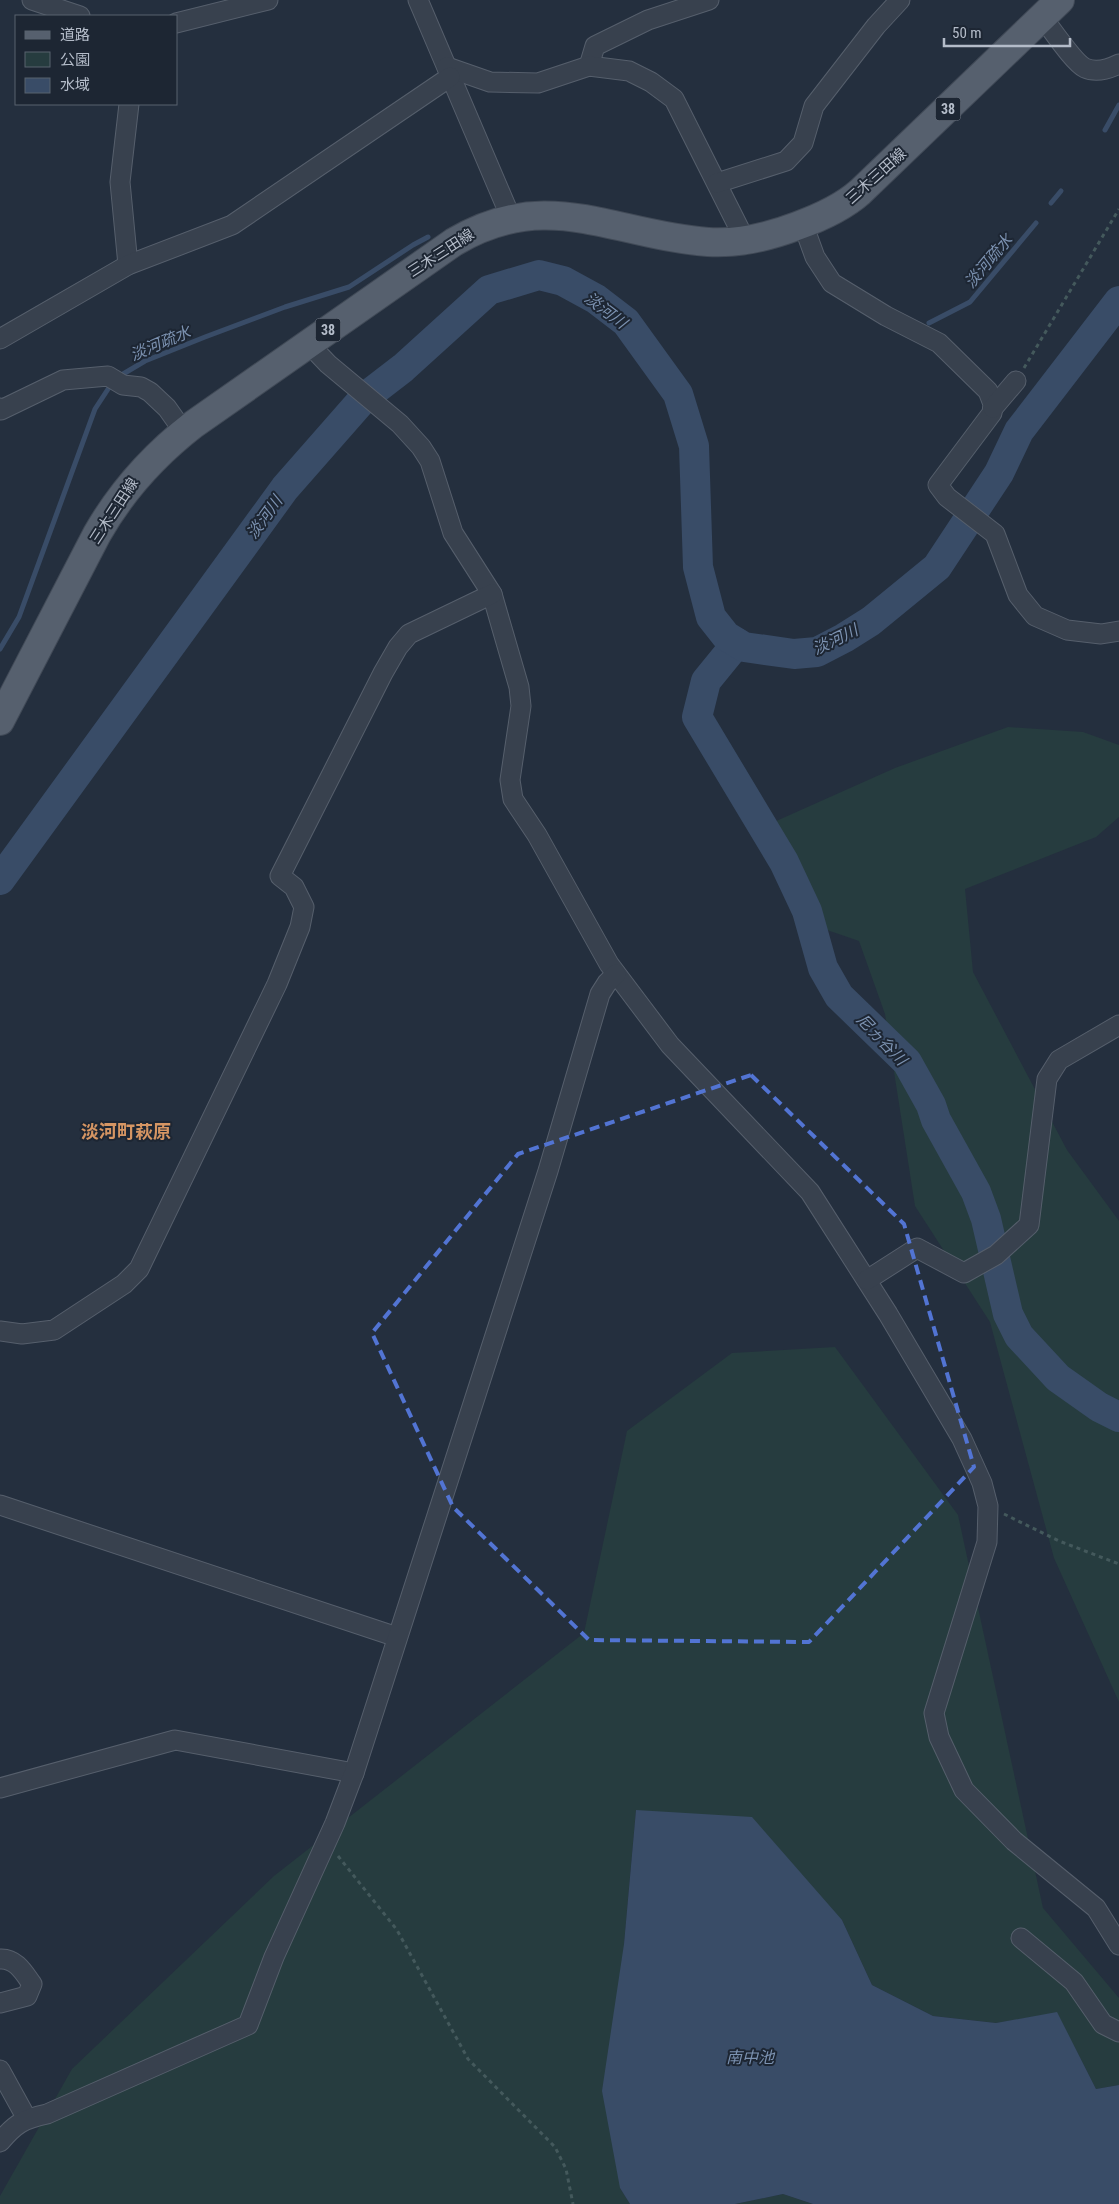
<svg xmlns="http://www.w3.org/2000/svg" width="1119" height="2204" font-family="'Roboto Condensed','Noto Sans JP',sans-serif">
	<style>
		.green { fill: #263c3f }
		.water { fill: #394c67 }
		.lines { fill: none; stroke-linecap: round; stroke-linejoin: round }
		.stream { stroke: #394c67; stroke-width: 5 }
		.river { stroke: #394c67; stroke-width: 30 }
		.minor-casing { stroke: #565f6c; stroke-width: 21 }
		.primary-casing { stroke: #414a57; stroke-width: 30 }
		.path { stroke: #44595c; stroke-width: 3; stroke-dasharray: 4 4; stroke-linecap: butt }
		.minor { stroke: #38414e; stroke-width: 19 }
		.primary { stroke: #56606e; stroke-width: 28 }
		.marked { fill: none; stroke: #5274d3; stroke-width: 4; stroke-dasharray: 10 6; stroke-linejoin: round }
		.labels { text-anchor: middle; stroke-width: 4; stroke-linejoin: round; paint-order: stroke }
		.shield { fill: #1d2633; stroke: #878f9c; stroke-width: 1 }
		.shield-label { font-size: 14px; font-weight: bold; fill: #b4bcc9 }
		.street-label { font-size: 15px; fill: #b4bcc9; stroke: #1d2633 }
		.water-label { font-size: 16px; font-style: italic; fill: #7c92b1; stroke: #1d2633 }
		.quarter-label { font-size: 18px; font-weight: bold; fill: #d59563; stroke: #1d2633 }
	</style>
	<rect width="100%" height="100%" fill="#242f3e"/>
	<g class="green">
		<path d="M1008,727l75,5 36,13v72l-23,20 -131,52 8,83 94,178 52,71v481l-65,-144 -64,-236 -75,-116 -30,-192 -26,-73 -61,-21 -24,-98 121,-54z"/>
		<path d="M835,1347l123,168 85,393 76,90v87l-23,4 -39,-76 -61,10 -63,-7 -61,-31 -30,-65 -206,-110 -12,134 -4,244 10,16h-630v-8l72,-127 202,-193 310,-243 43,-202 105,-78z"/>
		<path d="M783,2194l30,10h-78z"/>
	</g>
	<path class="water" d="M636,1810l116,7 90,103 30,65 61,31 63,7 61,-11 39,77 23,-4v119h-306l-30,-10 -48,10h-105l-10,-16 -18,-97 22,-147z"/>
	<g class="lines">
		<g class="stream">
			<path d="M1105,130l14,-25"/>
			<path d="M1051,203l10,-12"/>
			<path d="M929,323l41,-21 66,-79"/>
			<path d="M118,377l27,-16 60,-24 80,-30 64,-20 64,-42 15,-8"/>
			<path d="M0,649l19,-32 76,-208 17,-26"/>
		</g>
		<g class="river">
			<path d="M737,643l-31,38 -9,36 87,145 23,49 16,57 16,28 68,66 24,43 5,15 40,72 10,27 22,95 11,22 39,42 41,29 20,10"/>
			<path d="M0,880l285,-392 79,-90 39,-30 86,-78 50,-15 24,6 33,18 30,23 52,72 16,52 4,121 13,50 15,19 18,11 50,7 23,-2 27,-14 27,-17 66,-54 62,-94 20,-42 100,-130"/>
		</g>
		<g class="minor-casing">
			<g id="minor">
				<path d="M32,0l48,16"/>
				<path d="M418,0l93,218"/>
				<path d="M1042,17c9,11 32,46 43,51 11,5 24,1 34,-4"/>
				<path d="M176,23l92,-23"/>
				<path d="M589,66l6,-20 53,-26 61,-20"/>
				<path d="M447,67l43,15 48,1 51,-17 40,5 22,11 23,17 71,141"/>
				<path d="M717,183l69,-22 17,-18 11,-37 62,-80 24,-26"/>
				<path d="M803,224l12,33 17,26 54,33 53,27 49,48 5,13 -1,9 -54,72 9,12 48,37 23,61 17,21 32,14 34,4 18,-3"/>
				<path d="M128,265l-8,-83 9,-78"/>
				<path d="M0,339l128,-74 104,-40 218,-148"/>
				<path d="M309,344l19,20 72,60 21,23 9,14 23,72 39,61 27,93 2,19 -11,74 3,19 24,36 72,129 61,81 140,147 78,122 74,125 20,44 6,23 -1,36 -53,171 5,24 25,53 50,51 82,67 23,37"/>
				<path d="M0,408l1,2 62,-30 45,-4 15,9 18,2 9,5 17,16 17,24"/>
				<path d="M993,408l23,-27"/>
				<path d="M867,1280l50,-32 47,25 32,-18 33,-30 18,-146 12,-19 60,-35"/>
				<path d="M0,1331l22,3 32,-4 70,-46 15,-15 138,-285 23,-57 4,-20 -10,-20 -14,-11 103,-203 15,-26 11,-13 83,-40"/>
				<path d="M0,1505l397,132"/>
				<path d="M0,1788l175,-48 179,33"/>
				<path d="M1021,1938l53,44 29,42 16,8"/>
				<path d="M0,1959c16,-1 24,14 32,25l-5,12 -27,7"/>
				<path d="M0,2070l27,49"/>
				<path d="M0,2142c15,-18 23,-23 47,-28l201,-89 26,-68 61,-134 19,-50 194,-602 52,-177 7,-11 9,-9"/>
			</g>
		</g>
		<g class="primary-casing">
			<path id="primary" d="M0,721l97,-187c25,-44 57,-79 97,-110l260,-182c94,-56 158,-7 254,0 31,2 60,-5 89,-16 22,-8 45,-18 63,-34l200,-192"/>
		</g>
		<g class="path">
			<path d="M1024,368l95,-159"/>
			<path d="M1004,1514l55,27 60,23"/>
			<path d="M338,1856l59,74 71,129 87,88 11,22 7,35"/>
		</g>
		<use href="#minor" class="minor"/>
		<use href="#primary" class="primary"/>
	</g>
	<path class="marked" d="M751,1075l153,149 70,243 -165,175 -220,-2 -136,-133 -81,-174 146,-179z"/>
	<g class="labels">
		<g class="shield">
			<rect x="935.5" y="97.5" width="25" height="23" rx="4"/>
			<rect x="315.5" y="318.5" width="25" height="23" rx="4"/>
		</g>
		<g class="shield-label">
			<text x="948" y="114">38</text>
			<text x="328" y="335">38</text>
		</g>
		<g class="street-label">
			<text transform="translate(876 176) rotate(-42)" y="5">三木三田線</text>
			<text transform="translate(441 253) rotate(-33)" y="5">三木三田線</text>
			<text transform="translate(114 511) rotate(-57)" y="5">三木三田線</text>
		</g>
		<g class="water-label">
			<text transform="translate(988 261) rotate(-50)" y="6">淡河疏水</text>
			<text transform="translate(606 310) rotate(37)" y="6">淡河川</text>
			<text transform="translate(160 343) rotate(-23)" y="6">淡河疏水</text>
			<text transform="translate(264 517) rotate(-54)" y="6">淡河川</text>
			<text transform="translate(835 639) rotate(-26)" y="6">淡河川</text>
			<text transform="translate(882 1039) rotate(46)" y="6">尼ヵ谷川</text>
			<text x="750" y="2063">南中池</text>
		</g>
		<g class="quarter-label">
			<text x="126" y="1138">淡河町萩原</text>
		</g>
	</g>
	<rect x="15" y="15" width="162" height="90" fill="#1d2633" stroke="#59626f"/>
	<rect x="25" y="31" width="25" height="8" fill="#56606e" stroke="#59626f"/>
	<text x="60" y="40" font-size="15" fill="#b4bcc9">道路</text>
	<rect x="25" y="52" width="25" height="15" fill="#263c3f" stroke="#59626f"/>
	<text x="60" y="65" font-size="15" fill="#b4bcc9">公園</text>
	<rect x="25" y="78" width="25" height="15" fill="#394c67" stroke="#59626f"/>
	<text x="60" y="90" font-size="15" fill="#b4bcc9">水域</text>
	<path d="M944 38v8h126v-8" fill="none" stroke="#b4bcc9" stroke-width="2.5"/>
	<text x="952" y="38" font-size="15" fill="#b4bcc9" stroke="#1d2633" stroke-width="4" paint-order="stroke">50 m</text>
</svg>
